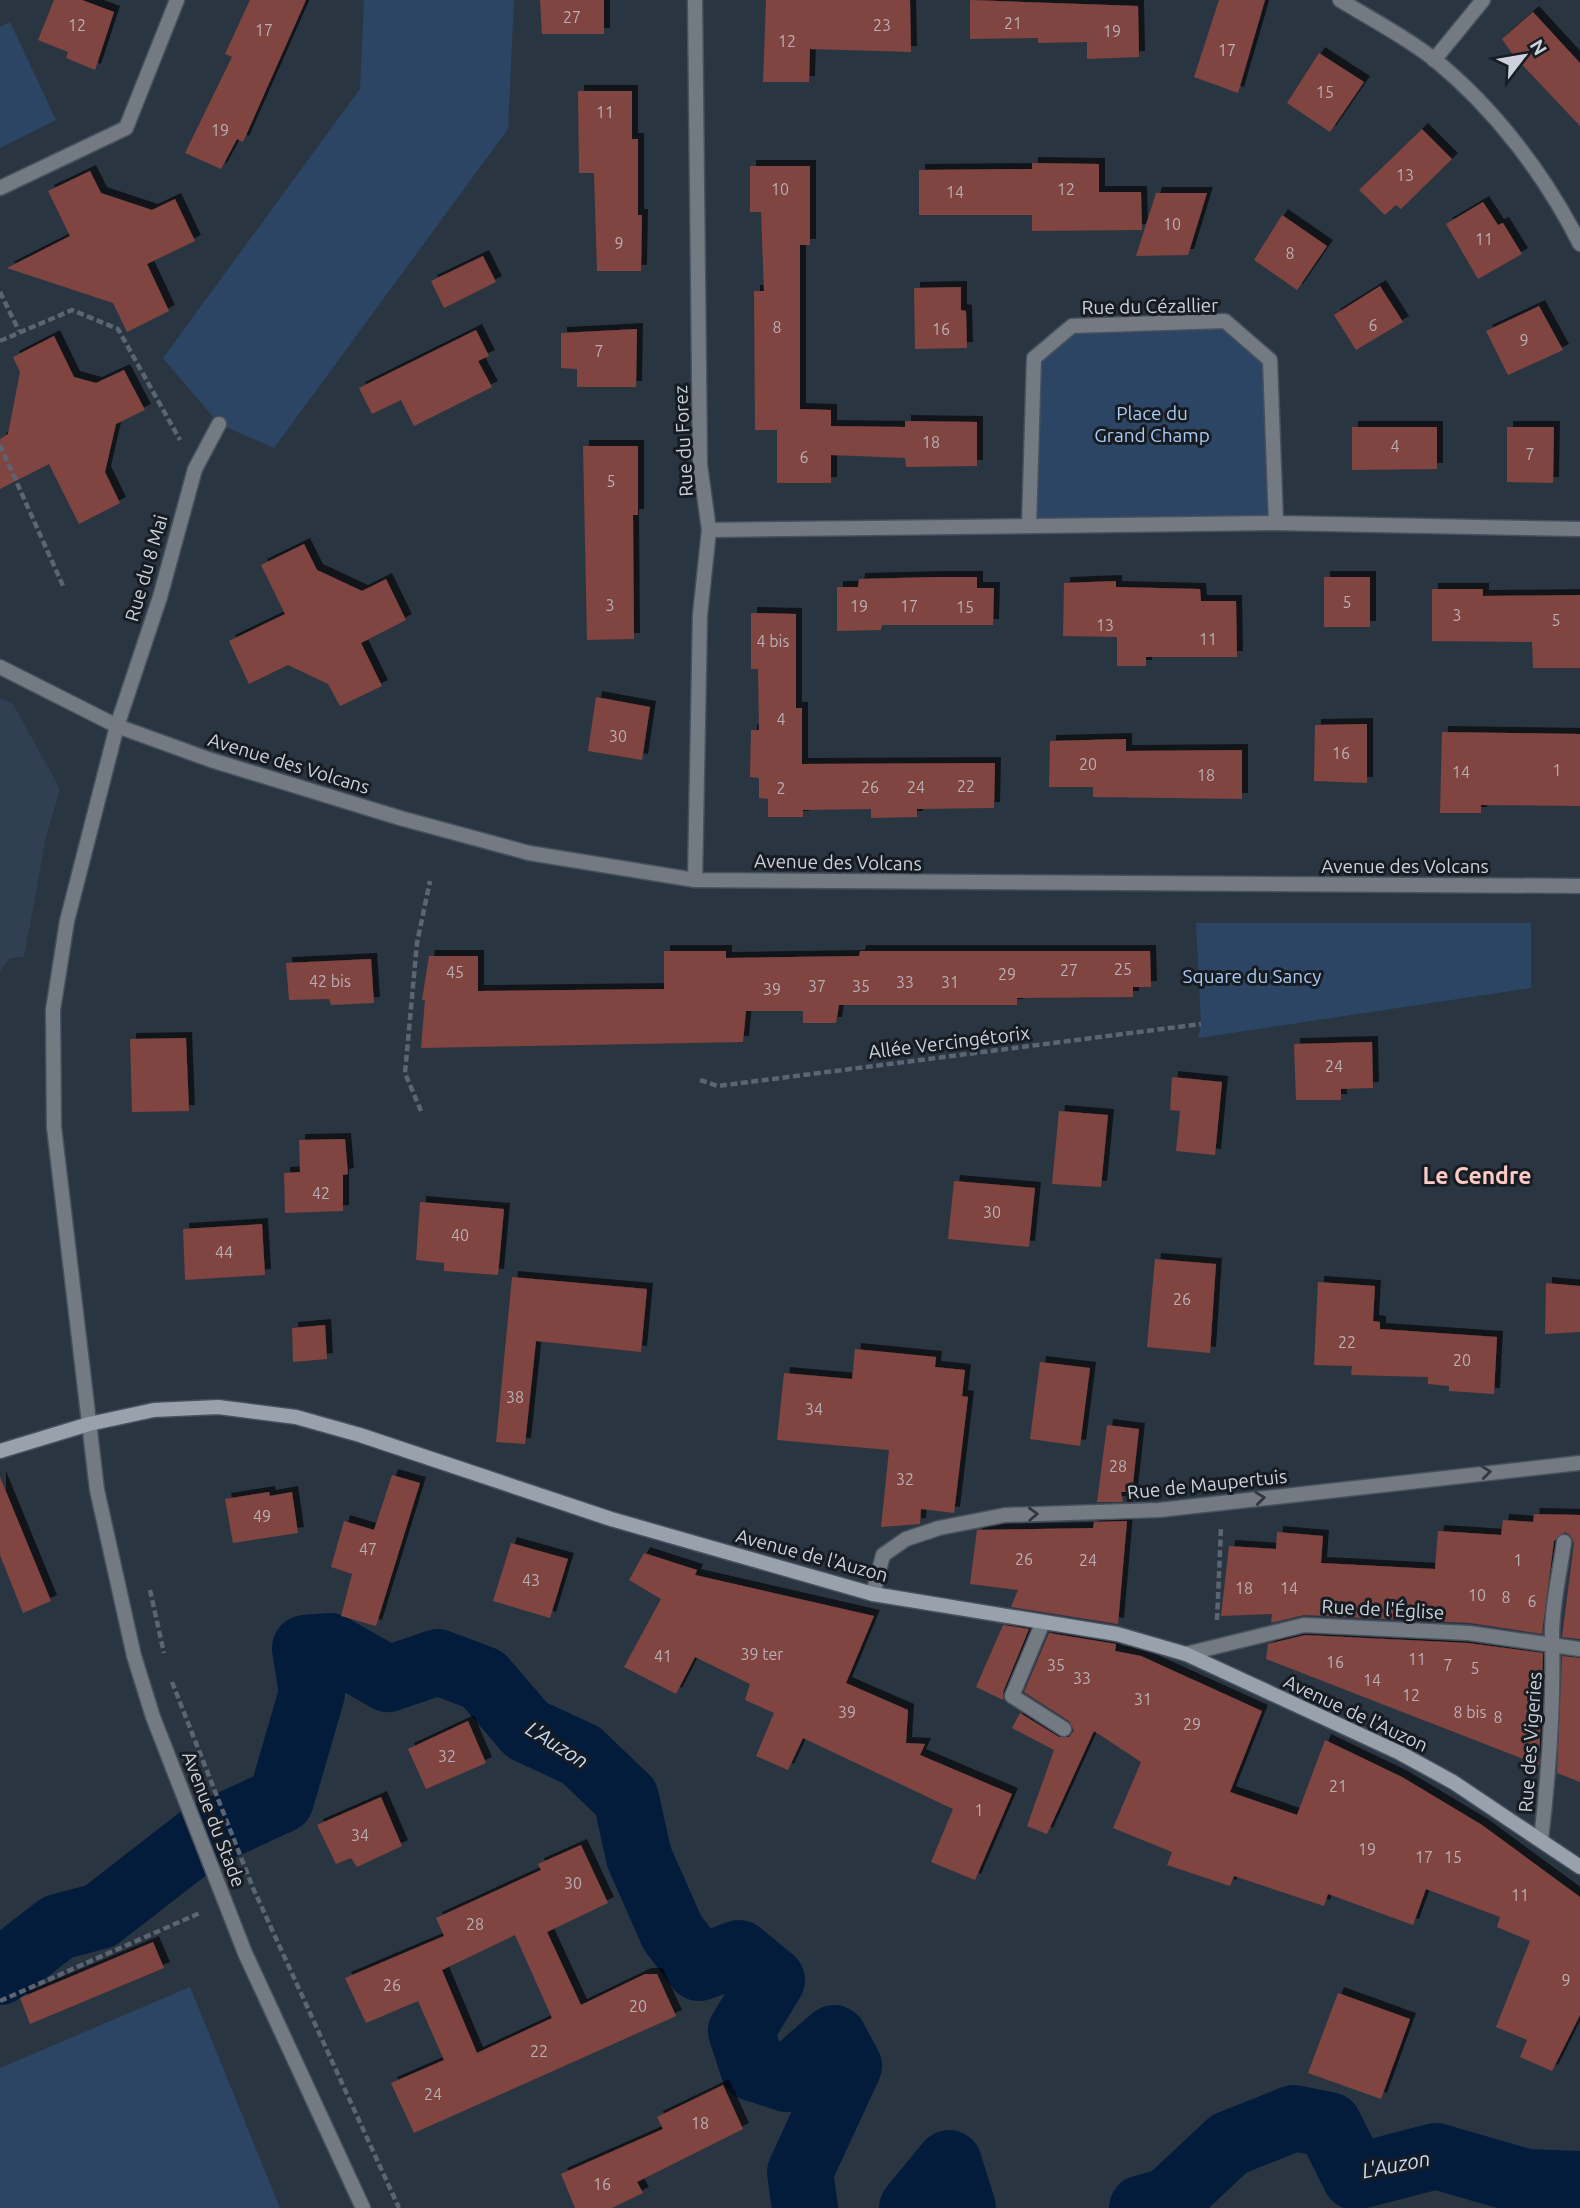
<svg xmlns="http://www.w3.org/2000/svg" width="1580" height="2208" font-family="Ubuntu,sans-serif">
	<style>
		.built { fill: #303f52 }
		.green { fill: #2c4564 }
		.lines { fill: none; stroke-linecap: round; stroke-linejoin: round }
		.river { stroke: #031c3b; stroke-width: 66 }
		.building { fill: #80443f; fill-rule: evenodd; filter: url(#shadow) }
		.lane-casing { stroke: #47515e; stroke-width: 17 }
		.street-casing { stroke: #47515e; stroke-width: 17 }
		.secondary-casing { stroke: #47515e; stroke-width: 17 }
		.path { stroke: #5b6571; stroke-width: 4.5; stroke-dasharray: 7 3.5; stroke-linecap: butt }
		.lane { stroke: #747a81; stroke-width: 14 }
		.street { stroke: #747a81; stroke-width: 14 }
		.secondary { stroke: #98a1ac; stroke-width: 14 }
		.oneway { stroke: #33383e }
		.labels { text-anchor: middle; stroke-width: 6; stroke-linejoin: round; paint-order: stroke }
		.number-label { font-size: 16px; fill: #b8aeb4 }
		.street-label { font-size: 19px; fill: #cbd2db; stroke: #171c22 }
		.park-label { font-size: 19px; fill: #a9caf3; stroke: #171c22 }
		.water-label { font-size: 21px; font-style: italic; fill: #c3d9f5; stroke: #171c22 }
		.quarter-label { font-size: 23px; font-weight: bold; fill: #fecac5; stroke: #171c22 }
	</style>
	<defs>
		<filter id="shadow"><feDropShadow dx="6" dy="-6" stdDeviation="0" flood-color="#0009"/></filter>
	</defs>
	<rect width="100%" height="100%" fill="#2a3542"/>
	<path class="built" d="M0,698l13,6 47,85 -14,48 -22,120 -14,1 -10,13z"/>
	<g class="green">
		<path d="M364,0h150l-6,129 -234,319 -55,-24 -56,-66 197,-269z"/>
		<path d="M10,22l46,98 -56,28v-121z"/>
		<path d="M1225,321l45,39 6,163 -247,3 5,-168 38,-32z"/>
		<path d="M1196,923h335v65l-333,50 3,-14z"/>
		<path d="M190,1987l90,221h-280v-140z"/>
	</g>
	<g class="lines">
		<g class="river">
			<path d="M0,1972l58,-45 42,-11 103,-80 78,-36 31,-107 -7,-45 25,-2 58,33 50,-17 45,17 44,51 54,25 45,43 13,59 33,75 27,36 40,-15 33,27 -31,51 12,37 34,11 47,-41 15,28 -49,106 5,36"/>
			<path d="M912,2208l37,-45 14,45"/>
			<path d="M1142,2208l26,-7 61,-57 65,-26 35,7 26,52 81,-21 90,26 54,2"/>
		</g>
	</g>
	<g class="building">
		<path d="M54,0h28l32,12 -19,58 -29,-12 2,-6 -30,-12z"/>
		<path d="M250,0h56l-63,142 -6,-3 -16,30 -36,-16 47,-96 -7,-3z"/>
		<path d="M540,0h64v34h-62z"/>
		<path d="M766,0h144l1,52 -101,-3 -1,33h-46z"/>
		<path d="M970,0l168,6 1,51 -52,2v-17l-49,1v-5l-68,1z"/>
		<path d="M1219,0h46l-27,93 -44,-16z"/>
		<path d="M1533,12l47,51v63l-67,-71 -11,-16z"/>
		<path d="M1319,53l45,29 -34,50 -43,-29z"/>
		<path d="M578,91h54v48h6v76h4l-1,56h-44l-3,-98h-15z"/>
		<path d="M1422,129l30,30 -51,50 -5,-4 -11,10 -26,-25z"/>
		<path d="M1032,163l67,1v28h42l1,38 -110,1v-16h-113v-45l113,-1z"/>
		<path d="M750,166h60v79h-10v164l31,1v16l74,1v-6l72,1v44l-71,1 -1,-9 -74,-3v28h-54v-53h-22l-1,-139h10l-3,-79h-11z"/>
		<path d="M90,171l11,22 51,17 23,-11 20,42 -48,23 22,47 -42,21 -14,-29 -106,-35 63,-32 -22,-45z"/>
		<path d="M1156,193h51l-19,62 -52,1z"/>
		<path d="M1483,202l15,23 5,-2 19,31 -44,25 -32,-55z"/>
		<path d="M1282,215l45,31 -30,44 -43,-30z"/>
		<path d="M483,256l13,26 -52,26 -13,-27z"/>
		<path d="M1380,286l23,36 -47,28 -22,-35z"/>
		<path d="M961,287v23l5,1 1,37 -52,1 -1,-61z"/>
		<path d="M1539,306l24,44 -55,25 -22,-44z"/>
		<path d="M637,329l-1,58h-59v-18l-16,-1v-35z"/>
		<path d="M476,330l13,26 -11,5 14,26 -78,39 -13,-26 -29,14 -13,-26z"/>
		<path d="M54,336l20,41 22,6 28,-13 21,40 -29,14 -11,48 15,31 -41,21 -30,-60 -49,25v-50l8,-5 12,-62 -7,-15z"/>
		<path d="M1352,427h85v42l-85,1z"/>
		<path d="M1507,427h47l-1,56 -46,-1z"/>
		<path d="M583,446h55v69h-5l1,124 -47,1z"/>
		<path d="M304,544l13,26 45,21 24,-12 20,41 -45,23 21,43 -42,20 -12,-22 -40,-19 -39,19 -20,-43 56,-27 -24,-49z"/>
		<path d="M936,577h41v11h17l-1,37h-111l-1,5 -44,1v-44h21l1,-8z"/>
		<rect x="1324" y="577" width="46" height="50"/>
		<path d="M1116,581v6l84,2 1,12h35l1,56h-91v9h-29v-29l-54,-1 1,-53z"/>
		<path d="M1432,589h51v7l97,-1v73h-47l-1,-26 -100,-1z"/>
		<path d="M751,613l45,1v94h6v56l193,-1 -1,45 -77,1v8l-46,1v-9l-68,1v7h-35v-18l-9,-1v-20l-9,-1 1,-47h8l-1,-61h-7z"/>
		<path d="M596,697l54,10 -8,53 -54,-9z"/>
		<path d="M1367,724v59l-53,-2 1,-56z"/>
		<path d="M1442,732l138,2v72l-99,-1v8h-41z"/>
		<path d="M1126,739v12l116,-1v49l-149,-2v-10h-44l1,-46z"/>
		<path d="M664,951h62v7l133,-2 1,-5h290l1,36h-18v10l-116,1v7h-178l-3,18h-33v-12h-57l-3,31 -322,6 4,-48h-3l7,-44h49v35l186,-2z"/>
		<path d="M371,959l3,44 -43,2 -2,-6 -40,1 -3,-37z"/>
		<path d="M186,1038l3,73 -57,1 -2,-73z"/>
		<path d="M1372,1042l1,46 -32,1v11h-45l-2,-56z"/>
		<path d="M1172,1077l50,5 -7,73 -39,-4 4,-40 -10,-1z"/>
		<path d="M1059,1111l49,4 -7,72 -49,-3z"/>
		<path d="M345,1139l3,35 -5,1v36l-58,2 -1,-40 16,-1 -1,-32z"/>
		<path d="M954,1181l81,7 -6,59 -81,-8z"/>
		<path d="M420,1202l84,7 -6,66 -54,-4v-8l-28,-3z"/>
		<path d="M262,1224l3,51 -80,5 -2,-51z"/>
		<path d="M1155,1259l61,5 -6,89 -63,-6z"/>
		<path d="M512,1277l135,12 -6,63 -105,-11 -11,103 -29,-2z"/>
		<path d="M1318,1282l57,4 -2,35 7,1v7l117,8 -3,57 -45,-3v-5l-21,-2v-7l-77,-2 1,-9 -38,-1z"/>
		<path d="M1546,1283l34,3v46l-35,2z"/>
		<path d="M325,1325l2,34 -34,3 -1,-34z"/>
		<path d="M855,1349l81,8 -1,10 30,3 -3,26 6,1 -14,116 -33,-4 -1,15 -39,3 8,-77 -112,-10 7,-67 68,6z"/>
		<path d="M1040,1362l50,6 -10,78 -50,-7z"/>
		<path d="M1107,1425l32,4 -7,63h-11l2,10h-26z"/>
		<path d="M392,1475l28,8 -44,143 -35,-10 11,-42 -21,-7 13,-46 30,9z"/>
		<path d="M0,1477l51,124 -28,12 -23,-58z"/>
		<path d="M269,1492l1,4 22,-4 6,41 -65,10 -8,-44z"/>
		<path d="M1534,1514l46,1v124l-18,-2 12,-94 -4,-8 -5,-3 -11,9 -12,93 -72,-11 -166,-8 -33,8 1,-9 -51,2 8,-70 47,3 1,-17 46,4 -2,27 114,6 3,-38 63,4 2,-15 30,2z"/>
		<path d="M1127,1521l-9,103 -107,-17 7,-17 -48,-6 7,-54 116,-2 1,-6z"/>
		<path d="M511,1543l57,16 -18,59 -57,-17z"/>
		<path d="M644,1553l53,17 -2,5 179,41 -28,67 62,27 -2,33 19,1 -5,11 92,39 -37,86 -44,-18 22,-53 -150,-71 -15,32 -32,-14 18,-43 -29,-13 5,-16 -55,-27 -19,37 -52,-27 37,-68 -32,-19z"/>
		<path d="M1003,1625l26,4 -26,63v8l-27,-13z"/>
		<path d="M1049,1633l67,11 -1,7 26,5 121,55 -32,81 67,23 28,-75 77,37 80,48 98,72v118l-28,56 -32,-14 7,-17 -31,-13 34,-86 -33,-14 3,-10 -74,-28 -13,36 -85,-31 -4,12 -90,-30 -4,10 -63,-21 5,-13 -59,-24 28,-66 -47,-31 -47,103 -20,-8 27,-76 -42,-22 8,-15 39,24h10l5,-7 -5,-9 -45,-29z"/>
		<path d="M1305,1635l163,8 75,10 -4,112 -273,-106 2,-15z"/>
		<path d="M1562,1656l18,2v124l-23,-9z"/>
		<path d="M468,1721l18,42 -60,26 -18,-40z"/>
		<path d="M381,1797l21,49 -45,21 -6,-9 -15,6 -19,-39z"/>
		<path d="M581,1845l27,58 -61,29 34,73 64,-31h12l19,42 -262,117 -23,-50 53,-23 -26,-59 -52,22 -21,-45 99,-42 -8,-18 105,-48 -3,-6zM515,1935l37,83 -75,35 -35,-83z"/>
		<path d="M153,1942l11,26 -134,56 -10,-26z"/>
		<path d="M1338,1993l72,26 -29,80 -73,-26z"/>
		<path d="M723,2085l20,44 -106,53 6,11 -31,15h-37l-14,-34 102,-45 -6,-12z"/>
	</g>
	<g class="lines">
		<g class="lane-casing">
			<path id="lane" d="M1043,1622l-31,74 52,33"/>
		</g>
		<g class="street-casing">
			<g id="street">
				<path d="M695,0l5,465 9,65 -9,85 -5,265"/>
				<path d="M1340,0c31,19 66,37 95,60 60,49 110,115 145,184"/>
				<path d="M1434,60l49,-60"/>
				<path d="M0,188l126,-60 51,-128"/>
				<path d="M219,424l-24,45 -35,128 -43,129 -50,195 -14,89 1,117 43,363 37,166 19,61 92,236 118,255"/>
				<path d="M1029,526l5,-168 38,-32 153,-5 45,39 6,163"/>
				<path d="M709,530l567,-7 304,6"/>
				<path d="M0,667l117,59 94,34 189,58 129,35 166,27 885,6"/>
				<path d="M873,1594l10,-39 23,-16 33,-11 66,-13 154,-5 421,-47"/>
				<path d="M1186,1654l118,-29 165,8 111,16"/>
				<path d="M1541,1840c8,-69 13,-137 11,-206 0,-30 8,-62 12,-92"/>
			</g>
		</g>
		<g class="secondary-casing">
			<path id="secondary" d="M0,1451l89,-27 65,-14 64,-3 78,10 64,18 251,84 262,75 244,40 69,20 214,99 53,29 127,85"/>
		</g>
		<g class="path">
			<path d="M0,292l19,39"/>
			<path d="M0,341l72,-31 46,19 62,111"/>
			<path d="M0,445l64,143"/>
			<path d="M700,1080l18,6 483,-62"/>
			<path d="M421,1111l-16,-38 12,-130 13,-62"/>
			<path d="M150,1590l14,63"/>
			<path d="M1217,1620l4,-92"/>
			<path d="M172,1682l81,206 146,320"/>
			<path d="M0,2001l202,-89"/>
		</g>
		<use href="#lane" class="lane"/>
		<use href="#street" class="street"/>
		<use href="#secondary" class="secondary"/>
	</g>
	<defs><path id="oneway-chevron" d="M-2-3.5L2.5 0L-2 3.5" fill="none" stroke-width="1.6" stroke-linecap="round" stroke-linejoin="round" transform="scale(1.75)"/></defs>
	<g class="oneway">
		<use href="#oneway-chevron" transform="translate(1486 1472) rotate(-7)"/>
		<use href="#oneway-chevron" transform="translate(1260 1498) rotate(-7)"/>
		<use href="#oneway-chevron" transform="translate(1033 1514) rotate(-2)"/>
	</g>
	<g class="labels">
		<g class="number-label">
			<text x="572" y="23">27</text>
			<text x="1013" y="29">21</text>
			<text x="77" y="31">12</text>
			<text x="882" y="31">23</text>
			<text x="264" y="36">17</text>
			<text x="1112" y="37">19</text>
			<text x="787" y="47">12</text>
			<text x="1227" y="56">17</text>
			<text x="1325" y="98">15</text>
			<text x="605" y="118">11</text>
			<text x="220" y="136">19</text>
			<text x="1405" y="181">13</text>
			<text x="780" y="195">10</text>
			<text x="1066" y="195">12</text>
			<text x="955" y="198">14</text>
			<text x="1172" y="230">10</text>
			<text x="1484" y="245">11</text>
			<text x="619" y="249">9</text>
			<text x="1290" y="259">8</text>
			<text x="1373" y="331">6</text>
			<text x="777" y="333">8</text>
			<text x="941" y="335">16</text>
			<text x="1524" y="346">9</text>
			<text x="599" y="357">7</text>
			<text x="931" y="448">18</text>
			<text x="1395" y="452">4</text>
			<text x="1530" y="460">7</text>
			<text x="804" y="463">6</text>
			<text x="611" y="487">5</text>
			<text x="1347" y="608">5</text>
			<text x="610" y="611">3</text>
			<text x="859" y="612">19</text>
			<text x="909" y="612">17</text>
			<text x="965" y="613">15</text>
			<text x="1457" y="621">3</text>
			<text x="1556" y="626">5</text>
			<text x="1105" y="631">13</text>
			<text x="1208" y="645">11</text>
			<text x="773" y="647">4 bis</text>
			<text x="781" y="725">4</text>
			<text x="618" y="742">30</text>
			<text x="1341" y="759">16</text>
			<text x="1088" y="770">20</text>
			<text x="1557" y="776">1</text>
			<text x="1461" y="778">14</text>
			<text x="1206" y="781">18</text>
			<text x="966" y="792">22</text>
			<text x="870" y="793">26</text>
			<text x="916" y="793">24</text>
			<text x="781" y="794">2</text>
			<text x="1123" y="975">25</text>
			<text x="1069" y="976">27</text>
			<text x="455" y="978">45</text>
			<text x="1007" y="980">29</text>
			<text x="330" y="987">42 bis</text>
			<text x="905" y="988">33</text>
			<text x="950" y="988">31</text>
			<text x="817" y="992">37</text>
			<text x="861" y="992">35</text>
			<text x="772" y="995">39</text>
			<text x="1334" y="1072">24</text>
			<text x="321" y="1199">42</text>
			<text x="992" y="1218">30</text>
			<text x="460" y="1241">40</text>
			<text x="224" y="1258">44</text>
			<text x="1182" y="1305">26</text>
			<text x="1347" y="1348">22</text>
			<text x="1462" y="1366">20</text>
			<text x="515" y="1403">38</text>
			<text x="814" y="1415">34</text>
			<text x="1118" y="1472">28</text>
			<text x="905" y="1485">32</text>
			<text x="262" y="1522">49</text>
			<text x="368" y="1555">47</text>
			<text x="1024" y="1565">26</text>
			<text x="1088" y="1566">24</text>
			<text x="1518" y="1566">1</text>
			<text x="531" y="1586">43</text>
			<text x="1244" y="1594">18</text>
			<text x="1289" y="1594">14</text>
			<text x="1477" y="1601">10</text>
			<text x="1506" y="1603">8</text>
			<text x="1532" y="1607">6</text>
			<text x="762" y="1660">39 ter</text>
			<text x="663" y="1662">41</text>
			<text x="1417" y="1665">11</text>
			<text x="1335" y="1668">16</text>
			<text x="1056" y="1671">35</text>
			<text x="1448" y="1671">7</text>
			<text x="1475" y="1674">5</text>
			<text x="1082" y="1684">33</text>
			<text x="1372" y="1686">14</text>
			<text x="1411" y="1701">12</text>
			<text x="1143" y="1705">31</text>
			<text x="847" y="1718">39</text>
			<text x="1470" y="1718">8 bis</text>
			<text x="1498" y="1723">8</text>
			<text x="1192" y="1730">29</text>
			<text x="447" y="1762">32</text>
			<text x="1338" y="1792">21</text>
			<text x="979" y="1816">1</text>
			<text x="360" y="1841">34</text>
			<text x="1367" y="1855">19</text>
			<text x="1424" y="1863">17</text>
			<text x="1453" y="1863">15</text>
			<text x="573" y="1889">30</text>
			<text x="1520" y="1901">11</text>
			<text x="475" y="1930">28</text>
			<text x="1566" y="1986">9</text>
			<text x="392" y="1991">26</text>
			<text x="638" y="2012">20</text>
			<text x="539" y="2057">22</text>
			<text x="433" y="2100">24</text>
			<text x="700" y="2129">18</text>
			<text x="602" y="2190">16</text>
		</g>
		<g class="street-label">
			<text transform="translate(1150 306) rotate(-1)" y="7">Rue du Cézallier</text>
			<text transform="translate(683 441) rotate(-93)" y="7">Rue du Forez</text>
			<text transform="translate(146 568) rotate(-74)" y="7">Rue du 8 Mai</text>
			<text transform="translate(289 763) rotate(17)" y="7">Avenue des Volcans</text>
			<text transform="translate(838 862) rotate(1)" y="7">Avenue des Volcans</text>
			<text x="1405" y="873">Avenue des Volcans</text>
			<text transform="translate(949 1042) rotate(-7)" y="7">Allée Vercingétorix</text>
			<text transform="translate(1207 1484) rotate(-6)" y="7">Rue de Maupertuis</text>
			<text transform="translate(812 1555) rotate(15)" y="7">Avenue de l'Auzon</text>
			<text transform="translate(1383 1609) rotate(3)" y="7">Rue de l'Église</text>
			<text transform="translate(1356 1713) rotate(25)" y="7">Avenue de l'Auzon</text>
			<text transform="translate(1530 1742) rotate(-86)" y="7">Rue des Vigeries</text>
			<text transform="translate(214 1819) rotate(69)" y="7">Avenue du Stade</text>
		</g>
		<g class="park-label">
			<text x="1152" y="420">Place du<tspan x="1152" dy="22">Grand Champ</tspan></text>
			<text x="1252" y="983">Square du Sancy</text>
		</g>
		<g class="water-label">
			<text transform="translate(557 1745) rotate(32)" y="7">L'Auzon</text>
			<text transform="translate(1396 2165) rotate(-11)" y="7">L'Auzon</text>
		</g>
		<g class="quarter-label">
			<text x="1477" y="1184">Le Cendre</text>
		</g>
	</g>
	<g transform="translate(1524 56) rotate(59)" stroke="#171c22" stroke-width="5" paint-order="stroke">
	<path d="M0-5L12 26L0 18L-12 26Z" fill="#cbd2db"/>
	<text y="-10" font-size="19" font-weight="bold" text-anchor="middle" fill="#cbd2db">N</text>
	</g>
</svg>
